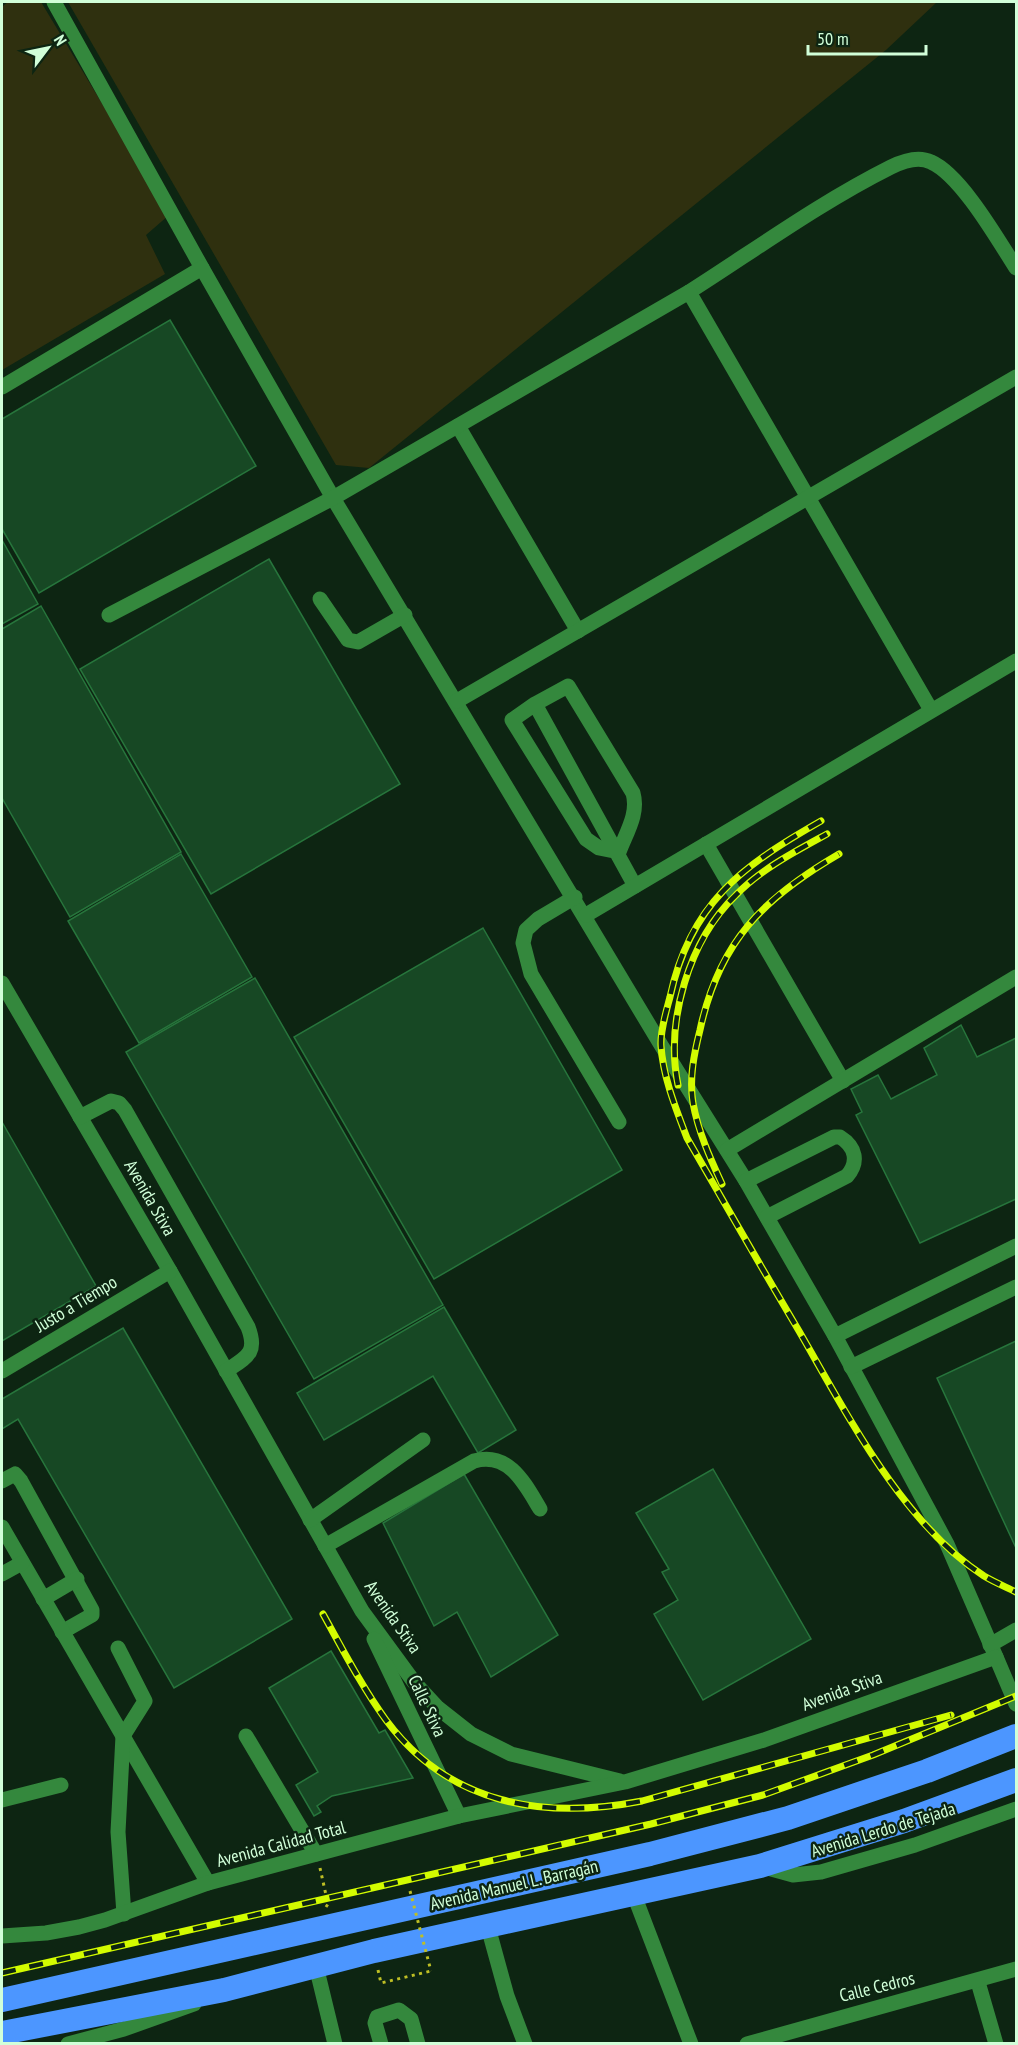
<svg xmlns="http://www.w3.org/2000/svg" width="1018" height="2045" font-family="'PT Sans Narrow',sans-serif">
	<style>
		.green { fill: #2f300f }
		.building { fill: #174824; stroke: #27753c; stroke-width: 1.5 }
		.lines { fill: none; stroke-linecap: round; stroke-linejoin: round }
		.path { stroke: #bebf25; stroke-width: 3; stroke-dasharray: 3 4.5; stroke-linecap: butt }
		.minor { stroke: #34883d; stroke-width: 15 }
		.highway { stroke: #4c96ff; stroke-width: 24 }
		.rail-casing { stroke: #d3fc00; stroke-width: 7 }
		.rail { stroke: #0d2512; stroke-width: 4.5; stroke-dasharray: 14; stroke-linecap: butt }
		.path-bridge { stroke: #bebf25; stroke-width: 3; stroke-dasharray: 3 4.5; stroke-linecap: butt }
		.labels { text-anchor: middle; stroke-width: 5; stroke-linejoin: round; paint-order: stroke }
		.street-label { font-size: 18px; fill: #d1ffd9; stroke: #0d2512 }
	</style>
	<rect width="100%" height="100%" fill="#0d2512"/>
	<g class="green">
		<path d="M8,2h33l128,213 -23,20 19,39 -163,96v-363z"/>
		<path d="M68,2h869l-51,48 -517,418 -33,-3z"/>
	</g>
	<g class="building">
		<path d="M170,320l86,146 -217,127 -37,-64v-110z"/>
		<path d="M2,540l36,64 -36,20z"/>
		<path d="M269,559l131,225 -189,110 -131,-225z"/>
		<path d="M41,606l140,246 -111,65 -68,-119v-169z"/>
		<path d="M181,854l71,123 -113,66 -71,-122z"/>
		<path d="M483,928l139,242 -188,109 -140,-242z"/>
		<path d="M255,978l188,327 -129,74 -188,-327z"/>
		<path d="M961,1025l16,32 39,-19v161l-96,44 -64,-128 6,-3 -11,-23 27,-14 13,24 46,-24 -13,-27z"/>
		<path d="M2,1122l94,164 -94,55z"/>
		<path d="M444,1307l72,123 -38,23 -45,-77 -109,64 -27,-47z"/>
		<path d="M123,1328l169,291 -118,69 -156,-269 -16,10v-30z"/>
		<path d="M1016,1341v207l-79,-170z"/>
		<path d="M713,1469l98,170 -108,61 -49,-86 24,-14 -16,-28 7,-3 -33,-56z"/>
		<path d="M464,1474l94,161 -67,42 -34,-65 -23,14 -51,-103z"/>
		<path d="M331,1651l48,82 6,-3 28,48 -81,18 -15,10 4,6 -7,4 -18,-31 22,-13 -49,-84z"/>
	</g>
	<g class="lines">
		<g class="path">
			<path d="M320,1868l8,36 -2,3"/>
			<path d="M378,1970l3,13 50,-12"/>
		</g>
		<g class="minor">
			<path d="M54,2l148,266"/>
			<path d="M689,292c66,-42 132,-90 202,-125 12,-6 28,-11 40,-5 30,13 67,78 85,106"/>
			<path d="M2,387l200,-119 131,230 328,547 85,136 89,155 112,208 49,113"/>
			<path d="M458,426l120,205"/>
			<path d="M320,599l28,41 10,2 47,-27"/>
			<path d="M109,615l224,-117 356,-206 242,418"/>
			<path d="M457,701l559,-324"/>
			<path d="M535,704l33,-18 65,107c6,21 -7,40 -14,59l-20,-4 -13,-9 -74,-119 23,-16 100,182"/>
			<path d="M706,844l137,237"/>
			<path d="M575,897l-37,22 -12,11 -3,13 8,31 88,148"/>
			<path d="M586,915l430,-254"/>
			<path d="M2,983l168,288 192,340 52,71 24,26 33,26 40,20 109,27"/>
			<path d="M80,1117l31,-16 8,2 6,7 123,217c10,26 -1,30 -22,44"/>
			<path d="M727,1150l289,-173"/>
			<path d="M746,1181l88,-44h6c16,10 19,25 7,39l-80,41"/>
			<path d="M835,1336l181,-90"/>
			<path d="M851,1367l165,-80"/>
			<path d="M2,1371l168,-100"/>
			<path d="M2,1481l13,-7 6,7 71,129v5l-30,17"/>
			<path d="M310,1520l113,-80"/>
			<path d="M2,1527l206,356"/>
			<path d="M325,1546l149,-85c35,-10 51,23 66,48"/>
			<path d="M2,1574l20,-11"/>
			<path d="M43,1599l34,-20"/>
			<path d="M374,1639l85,177"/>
			<path d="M990,1645l26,-15"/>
			<path d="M118,1648l27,53 -22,35 -5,96 6,82"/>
			<path d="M246,1736l70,118"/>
			<path d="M2,1800l59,-15"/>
			<path d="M760,1866l33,9 28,-3 94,-27 101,-36"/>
			<path d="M634,1895l57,149"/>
			<path d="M488,1927l19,69 18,48"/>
			<path d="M2,1936l44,-3 33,-6 26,-7 103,-37 251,-67 166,-34 139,-42 232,-83 20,47"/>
			<path d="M316,1966l19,78"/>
			<path d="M978,1982l18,62"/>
			<path d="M68,2044l56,-15 70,-25"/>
			<path d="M381,2044l-6,-21 2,-6 22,-7 12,9 7,25"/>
			<path d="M747,2044l269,-75"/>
		</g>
		<g class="highway">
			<path d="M2,2000l648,-146 138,-36 139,-47 89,-35"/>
			<path d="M2,2033l222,-43 150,-39 386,-85 144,-45 112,-41"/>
		</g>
		<g class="rail-casing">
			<g id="rail">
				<path d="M821,821c-79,45 -131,82 -151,176 -4,15 -10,34 -9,49 2,31 15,63 26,92 37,64 74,129 112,193 48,83 103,192 185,245 10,6 22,11 32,16"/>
				<path d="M678,1085c-13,-64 11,-145 58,-190 25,-26 60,-44 91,-61"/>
				<path d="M722,1184c-12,-26 -24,-53 -29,-81 -4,-25 1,-49 7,-73 19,-88 62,-131 139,-176"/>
				<path d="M323,1614c20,36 39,73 63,106 63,85 158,100 256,81l309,-86"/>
				<path d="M2,1973l649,-149 112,-29 110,-40 143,-59"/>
			</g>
		</g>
		<use href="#rail" class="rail"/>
		<path class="path-bridge" d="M410,1891l21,80"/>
	</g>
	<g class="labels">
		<g class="street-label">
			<text transform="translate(150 1198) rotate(60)" y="6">Avenida Stiva</text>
			<text transform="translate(76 1304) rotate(-31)" y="6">Justo a Tiempo</text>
			<text transform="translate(393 1617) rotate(55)" y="6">Avenida Stiva</text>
			<text transform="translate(842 1691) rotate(-20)" y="6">Avenida Stiva</text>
			<text transform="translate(427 1706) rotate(65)" y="6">Calle Stiva</text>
			<text transform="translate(883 1830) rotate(-17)" y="6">Avenida Lerdo de Tejada</text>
			<text transform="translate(281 1844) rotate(-15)" y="6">Avenida Calidad Total</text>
			<text transform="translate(514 1885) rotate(-13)" y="6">Avenida Manuel L. Barragán</text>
			<text transform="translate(877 1987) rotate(-14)" y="6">Calle Cedros</text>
		</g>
	</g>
	<rect width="1018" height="2045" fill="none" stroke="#d1ffd9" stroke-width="6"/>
	<g transform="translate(48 48) rotate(58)" stroke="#0d2512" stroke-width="4.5" paint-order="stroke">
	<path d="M0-4.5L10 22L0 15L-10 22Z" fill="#d1ffd9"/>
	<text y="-9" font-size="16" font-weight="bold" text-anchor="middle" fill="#d1ffd9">N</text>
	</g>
	<path d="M808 45v9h118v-9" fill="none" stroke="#d1ffd9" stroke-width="3"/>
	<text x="817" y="45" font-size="18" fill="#d1ffd9" stroke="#0d2512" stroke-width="4.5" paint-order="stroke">50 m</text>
</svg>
